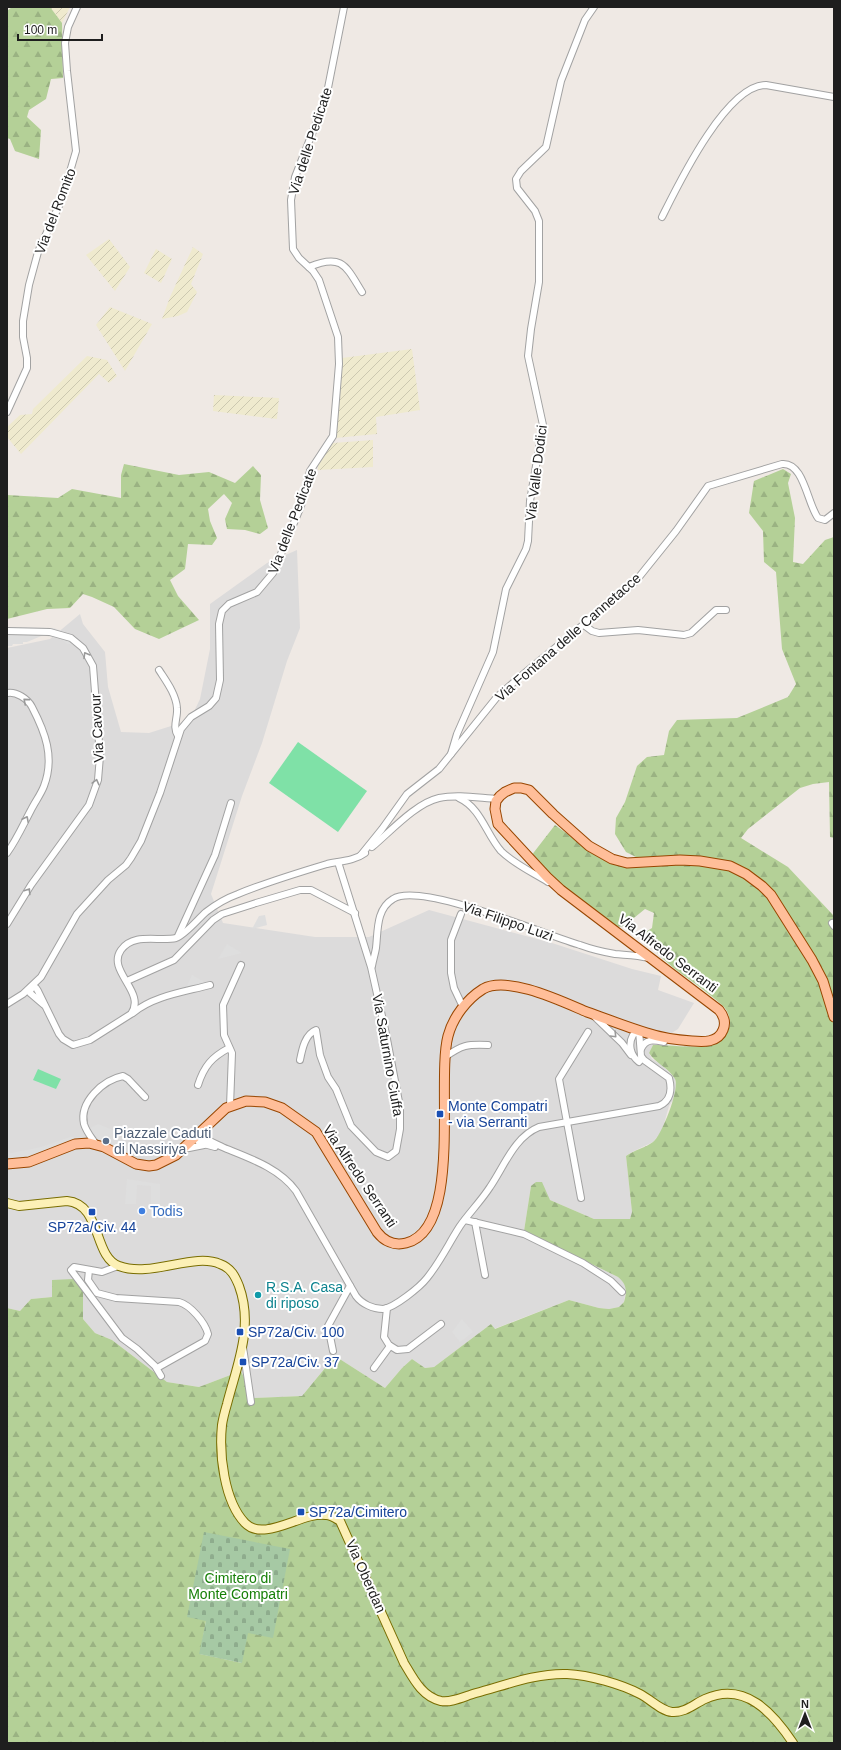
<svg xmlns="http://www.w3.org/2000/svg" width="841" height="1750" font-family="Arial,sans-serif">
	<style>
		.residential { fill: #dcdbdb }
		.farmland { fill: url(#farmland-furrows) }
		.forest { fill: url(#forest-firs); fill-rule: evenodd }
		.cemetery { fill: url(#cemetery-stones) }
		.pitch { fill: #7fe1a7 }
		.parking { fill: #dedede }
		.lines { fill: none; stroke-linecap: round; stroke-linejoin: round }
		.street-casing { stroke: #a2a2a2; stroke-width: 8 }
		.secondary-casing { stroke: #796d01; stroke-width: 10 }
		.primary-casing { stroke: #984600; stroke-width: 11 }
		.street { stroke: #fff; stroke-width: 6 }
		.secondary { stroke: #fcf0b6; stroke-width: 8 }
		.primary { stroke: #ffbe99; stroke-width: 9 }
		.oneway { stroke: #9a9a9a }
		.transit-dot { fill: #1a4fb4; stroke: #fff; stroke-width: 1.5 }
		.service-dot { fill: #5c6f8a; stroke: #fff; stroke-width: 1.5 }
		.shop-dot { fill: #3f7fe0; stroke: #fff; stroke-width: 1.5 }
		.culture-dot { fill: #0f9aa8; stroke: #fff; stroke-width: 1.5 }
		.labels { text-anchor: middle; stroke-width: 4; stroke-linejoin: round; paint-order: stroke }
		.street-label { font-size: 14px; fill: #1e1e1e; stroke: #fff }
		.transit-label { font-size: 14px; fill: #164399; stroke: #fff; text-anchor: start }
		.service-label { font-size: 14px; fill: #4e5e75; stroke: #fff; text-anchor: start }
		.shop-label { font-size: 14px; fill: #366cbe; stroke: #fff; text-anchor: start }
		.culture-label { font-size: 14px; fill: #0d838f; stroke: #fff; text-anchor: start }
		.park-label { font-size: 14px; fill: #178008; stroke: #fff }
	</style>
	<defs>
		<pattern id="farmland-furrows" width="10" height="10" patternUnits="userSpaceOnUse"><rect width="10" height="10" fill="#efeace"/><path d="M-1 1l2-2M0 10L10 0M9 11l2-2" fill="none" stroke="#ccc8b0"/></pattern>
		<pattern id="forest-firs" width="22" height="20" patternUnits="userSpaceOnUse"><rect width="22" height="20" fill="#b4d097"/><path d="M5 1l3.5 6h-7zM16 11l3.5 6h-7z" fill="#9ab282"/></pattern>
		<pattern id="cemetery-stones" width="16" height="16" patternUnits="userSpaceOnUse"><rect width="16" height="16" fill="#a6c9a4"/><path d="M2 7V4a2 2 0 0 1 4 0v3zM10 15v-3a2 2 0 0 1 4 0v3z" fill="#8eac8d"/></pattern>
	</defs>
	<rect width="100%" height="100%" fill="#efe9e4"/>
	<path class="residential" d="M297,550l3,78 -13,33 -25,82 -20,53 -31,98 12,29 92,14h54l60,-27 123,33 80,26 29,7 -3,14 36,13 -16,26 -25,16 -4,8 3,6 10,6 13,13 1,7 -1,12 -6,9 -7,25 -9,11 -21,10 -6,4 6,56 -2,7h-36l-44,-19 -19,-14 -7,45 94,46 4,3 4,7 -2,15 -5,5 -10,2 -10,-1 -30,-8 -75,29 -3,-5 -57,43 -9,1 -13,-9 -10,9 -17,20 -50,-32 -33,40 -49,2 -12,-27 -42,16 -32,-5 -55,-42 -17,-7 -12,-14v-29l-31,7 -21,2 -11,12 -13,-3v-660l43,-9 30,-25 3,10 22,28 3,35 13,45 28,1 41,-13 10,-21 10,-50v-45l57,-41z"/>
	<g class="farmland">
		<path d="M50,7h20l-8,16z"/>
		<path d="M109,239l21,28 -15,24 -29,-36z"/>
		<path d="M193,247l10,7 -12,30 6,8 -10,20 -9,4 -16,3 8,-22z"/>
		<path d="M156,249l16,10 -11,24 -17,-10z"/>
		<path d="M110,307l42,17 -27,47 -29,-46z"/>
		<path d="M412,349l8,61 -44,7 1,17 -42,4 7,-80z"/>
		<path d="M87,356l20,4 10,16 -8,7 -10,-9 -78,80 -14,-17v-10l13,-12 12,-1 1,-5z"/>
		<path d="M214,395l65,3 -2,21 -64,-8z"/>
		<path d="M373,440v27l-55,3v-6l15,-21z"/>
	</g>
	<g class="forest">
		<path d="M12,7h38l12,16 1,55 -12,1 -5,20 -17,11 -2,7 14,13 -2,29 -24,-8 -5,-12 -3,-1v-127z"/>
		<path d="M124,464l55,11 30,-3 26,11 18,-17 8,9 -1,25 8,28 -8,6 -15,-4 -18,-1 -2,-10 7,-16 -8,-9 -16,15 2,12 7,17 -5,7 -24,-1 -3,25 -15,11 8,16 21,24 -40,19 -24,-10 -21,-22 -22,-10 -9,-3 -13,14 -23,1 -40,10v-124l51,3 14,-9 49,9v-23z"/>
		<path d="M783,469l8,5 -3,9 7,35 -2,44 10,2 22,-24 9,-3v301l-4,-1 -1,-55 -16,2 -13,4 -52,41 -7,9 47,29 46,49v827h-827v-435l13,3 11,-12 21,-2v-17l21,-1 10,11v29l12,14 17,7 55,42 32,5 42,-16 12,27 49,-2 33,-40 50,32 17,-20 10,-9 13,9 9,-1 57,-43 4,5 74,-29 30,8 10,1 10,-2 5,-5c3,-10 3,-18 -6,-25l-94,-46 7,-45 5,-4h6l8,18 44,19h36l2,-7 -6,-56c8,-6 19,-8 27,-14 9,-7 27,-54 22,-63 -6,-11 -20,-16 -26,-26l4,-8c17,0 39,3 55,1 19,-2 29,-24 16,-39 -4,-4 -9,-8 -14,-12 -23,-19 -53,-34 -66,-62l8,-5 2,-15 -9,-4 -21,17 -9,1 -55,-42 -29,-29 24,-31 43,31 50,7 -22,-11 -11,-18 1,-16 9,-16 12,-36 10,-9 17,-2 5,-24 8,-11 60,-2 51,-21 8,-13 -14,-35 -6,-77 -12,-10 -1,-31 -14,-18 5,-32zM206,1621l36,42 -42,-9z"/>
	</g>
	<path class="cemetery" d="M204,1532l86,17 -17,89 -25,-5 -6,30 -43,-9 7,-33 -19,-4z"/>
	<g class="pitch">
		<path d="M298,742l69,49 -29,41 -69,-49z"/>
		<path d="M38,1069l23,10 -5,10 -23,-9z"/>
	</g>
	<g class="parking">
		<path d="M7,627l46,1 12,4v2l10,5 -2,5h-6l-6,-5 -14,-3 -1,-2 -19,8h-4v2h-10l-1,2h-5z"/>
		<path d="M265,915l2,10 -15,4 7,-13z"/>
		<path d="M227,944l15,9 -24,6z"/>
		<path d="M192,975l18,10 -26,7z"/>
		<path d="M98,1124l15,6 7,13 9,13 -34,-13 -8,-13z"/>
		<path d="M70,1137h14l3,3 -55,18 -25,4v-10l5,1 29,-6z"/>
		<path d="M127,1179l33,5v20h-9v-18l-14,-1 -1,19h-11z"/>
		<path d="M462,1319l11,13 -13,10 -8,-10z"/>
	</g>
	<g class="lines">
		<g class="street-casing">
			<g id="street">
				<path d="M662,217c16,-32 64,-132 104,-132l68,12"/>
				<path d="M309,267c33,-14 37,-1 53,25"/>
				<path d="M7,412l20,-44v-10l-4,-21v-16l6,-36 9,-33 24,-53 14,-48 -9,-80 -2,-28 3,-16 9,-20"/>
				<path d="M584,625l8,6 7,2 39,-3 46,5 7,-2 25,-23h10"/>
				<path d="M7,631l43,1 21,6 12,10 10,18 7,90 -2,24 -9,25 -58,80 -24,39"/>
				<path d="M159,670c7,11 17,24 18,38 1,10 -5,18 1,28"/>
				<path d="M7,693c9,-2 21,6 25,14 13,25 23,50 12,79 -3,8 -9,16 -13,24 -8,15 -14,29 -24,43"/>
				<path d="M451,754l6,-20 36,-82 13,-63 20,-40 2,-8 2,-40 13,-76 -15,-69 3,-27 8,-47v-61l-4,-10 -18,-23 -1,-9 5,-8 25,-24 15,-66 24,-61 9,-13"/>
				<path d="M459,798c22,10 27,36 42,53 13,13 31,21 47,31"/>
				<path d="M372,847c18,-15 44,-44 67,-49 19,-4 40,0 59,1"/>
				<path d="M361,855l21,-26 25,-35 32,-25 58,-72 24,-21 114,-94 41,-51 32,-45 74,-22c22,-2 25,39 36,54l7,2 9,-7"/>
				<path d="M461,914l-10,26v33l3,15 9,19"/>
				<path d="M832,923l2,3"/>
				<path d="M178,936l37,-81 16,-52"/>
				<path d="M372,966c1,-6 3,-12 4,-18 2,-17 0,-39 17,-49 27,-18 152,36 187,46 11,4 23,7 35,9 11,1 23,1 33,4"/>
				<path d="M127,981l47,-21 39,-40 9,-6 34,-11 44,-13h11l44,23"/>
				<path d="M7,1004l16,-10 18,-17 36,-63 31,-34 18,-15 5,-7 10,-17 19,-48 21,-64 10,-12 18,-11 7,-8 4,-18 -1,-56 3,-13 7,-7 28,-12 16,-19 28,-67 9,-35 23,-35 6,-72 -1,-27 -19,-57 -6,-9 -14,-13 -6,-9 -2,-49 4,-23 31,-79 18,-91"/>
				<path d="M44,1005l-14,-12 1,-6 5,1 2,3 21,43 4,5 10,6 17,-5 41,-26c16,-22 -25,-43 -10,-64 13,-18 38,-8 55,-12 9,-3 22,-19 30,-26 9,-7 21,-14 32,-18 29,-12 59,-21 89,-30 13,-3 27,-3 38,-11"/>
				<path d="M133,1013c20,-17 51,-21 77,-28"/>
				<path d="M595,1017l27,26 9,12"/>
				<path d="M641,1049c5,-11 13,-9 23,-7"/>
				<path d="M445,1057c17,-12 22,-13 43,-12"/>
				<path d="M300,1060c2,-10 5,-26 16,-30l4,25 8,22 8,12 15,37 25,26 12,5 8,-6 4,-22v-22l-14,-73 -15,-67 -33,-105"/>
				<path d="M198,1085c6,-19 14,-28 31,-37"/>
				<path d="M230,1106l2,-53 -8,-18 -1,-30 18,-40"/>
				<path d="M195,1137c12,1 22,8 32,12 25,10 53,20 69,42l60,105c6,8 17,13 27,13 11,-1 37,-22 44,-31 13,-16 22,-35 33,-52 9,-13 21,-25 30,-39 14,-20 24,-50 49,-60l120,-21c12,-5 13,-17 10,-28l-25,-18 -3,-4 -2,-26 -6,5c-5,9 -3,20 6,27"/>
				<path d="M195,1137l5,6 15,4"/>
				<path d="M95,1143c-4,-6 -9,-12 -11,-19 -5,-22 19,-44 39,-48l5,3 17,18"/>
				<path d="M184,1149l20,-4"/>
				<path d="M581,1198l-22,-119 29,-47"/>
				<path d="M465,1220l59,14 59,29 28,18 11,11"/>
				<path d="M475,1222l10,53"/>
				<path d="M118,1266l-16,6 -28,-5 -3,3 51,68 15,11 18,17 6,10"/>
				<path d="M89,1270l-1,10 9,13 19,5 63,4c11,3 26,20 29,32l-3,7 -48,27"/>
				<path d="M387,1308l-3,29 5,8 8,5 11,-1 33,-25"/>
				<path d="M243,1347l8,55"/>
				<path d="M333,1351l-5,-25 22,-40"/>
				<path d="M374,1368l16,-22"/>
			</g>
		</g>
		<g class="secondary-casing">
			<path id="secondary" d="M7,1203l12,3 48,-5c35,3 26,56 52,65 32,12 75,-14 101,-2 11,4 15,12 19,22 15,41 -2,79 -12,118 -2,7 -4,14 -5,21 -3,29 2,76 23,98 19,20 58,-12 81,-8 5,0 9,3 14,6l64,142c9,15 18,34 37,38 11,2 24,-5 35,-8 30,-8 60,-20 91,-19 22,1 54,10 73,20 10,5 21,17 32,18 13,1 22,-8 33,-13 40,-18 68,14 88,44"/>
		</g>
		<g class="primary-casing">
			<path id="primary" d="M7,1164l22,-2 46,-18 14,-1 15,4 32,17 13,2 7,-1 20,-10 50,-47 20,-7 19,1 17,6 34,24 61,100c7,9 17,14 29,11 57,-14 30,-162 42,-207 5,-19 19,-37 35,-47 25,-14 80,13 104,23 20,7 40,15 60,21 15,5 30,7 45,8 11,1 26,2 31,-11 3,-7 1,-14 -4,-20l-158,-120 -14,-13 -49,-53 -3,-15 1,-8 4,-5 5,-4 9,-4h7l8,2 24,24 36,32 23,13 15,4 53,-3 20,1 30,5 16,8 16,12 9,9 41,65 11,21 11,36"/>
		</g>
		<use href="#street" class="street"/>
		<use href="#secondary" class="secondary"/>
		<use href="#primary" class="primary"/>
	</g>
	<defs><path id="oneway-chevron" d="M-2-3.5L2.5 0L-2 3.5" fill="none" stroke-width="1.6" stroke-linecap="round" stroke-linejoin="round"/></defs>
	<g class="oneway">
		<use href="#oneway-chevron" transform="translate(86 655) rotate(-121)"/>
		<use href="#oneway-chevron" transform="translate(26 701) rotate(-140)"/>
		<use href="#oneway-chevron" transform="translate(96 782) rotate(-76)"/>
		<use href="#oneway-chevron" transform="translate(26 819) rotate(-63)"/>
		<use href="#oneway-chevron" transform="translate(28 891) rotate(-57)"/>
		<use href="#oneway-chevron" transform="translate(614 1035) rotate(46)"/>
	</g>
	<g class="transit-dot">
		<rect x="436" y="1110" width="8" height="8" rx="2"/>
		<rect x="88" y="1208" width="8" height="8" rx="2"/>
		<rect x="236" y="1328" width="8" height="8" rx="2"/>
		<rect x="239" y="1358" width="8" height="8" rx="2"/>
		<rect x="297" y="1508" width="8" height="8" rx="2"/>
	</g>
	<circle class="service-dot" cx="106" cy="1141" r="4"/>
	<circle class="shop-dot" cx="142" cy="1211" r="4"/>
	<circle class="culture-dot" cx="258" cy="1295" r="4"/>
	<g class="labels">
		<g class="street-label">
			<text transform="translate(310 141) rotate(-72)" y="5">Via delle Pedicate</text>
			<text transform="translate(55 211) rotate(-69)" y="5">Via del Romito</text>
			<text transform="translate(536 473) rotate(-83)" y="5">Via Valle Dodici</text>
			<text transform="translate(292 521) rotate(-69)" y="5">Via delle Pedicate</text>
			<text transform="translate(568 637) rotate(-41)" y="5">Via Fontana delle Cannetacce</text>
			<text transform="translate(97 728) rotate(-93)" y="5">Via Cavour</text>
			<text transform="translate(508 921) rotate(19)" y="5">Via Filippo Luzi</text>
			<text transform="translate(668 953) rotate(37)" y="5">Via Alfredo Serranti</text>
			<text transform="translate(388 1055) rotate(80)" y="5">Via Saturnino Ciuffa</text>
			<text transform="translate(360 1176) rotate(56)" y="5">Via Alfredo Serranti</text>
			<text transform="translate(366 1576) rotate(66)" y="5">Via Oberdan</text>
		</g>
		<g class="transit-label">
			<text x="448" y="1111">Monte Compatri<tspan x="448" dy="16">- via Serranti</tspan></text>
			<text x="92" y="1232" text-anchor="middle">SP72a/Civ. 44</text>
			<text x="248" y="1337">SP72a/Civ. 100</text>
			<text x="251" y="1367">SP72a/Civ. 37</text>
			<text x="309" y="1517">SP72a/Cimitero</text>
		</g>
		<g class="service-label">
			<text x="114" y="1138">Piazzale Caduti<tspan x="114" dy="16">di Nassiriya</tspan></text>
		</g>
		<g class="shop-label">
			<text x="150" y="1216">Todis</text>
		</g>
		<g class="culture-label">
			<text x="266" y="1292">R.S.A. Casa<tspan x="266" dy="16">di riposo</tspan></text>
		</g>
		<g class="park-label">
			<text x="238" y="1583">Cimitero di<tspan x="238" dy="16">Monte Compatri</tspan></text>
		</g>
	</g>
	<rect width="841" height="1750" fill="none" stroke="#1e1e1e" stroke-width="16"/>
	<g transform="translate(805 1714)" stroke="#ffffff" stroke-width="3" paint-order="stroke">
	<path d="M0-3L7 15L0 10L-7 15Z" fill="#1e1e1e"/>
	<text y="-6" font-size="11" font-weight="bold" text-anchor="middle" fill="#1e1e1e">N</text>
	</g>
	<path d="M18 34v6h84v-6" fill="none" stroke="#1e1e1e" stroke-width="2"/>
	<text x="24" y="34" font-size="12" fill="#1e1e1e" stroke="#ffffff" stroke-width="3" paint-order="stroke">100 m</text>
</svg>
